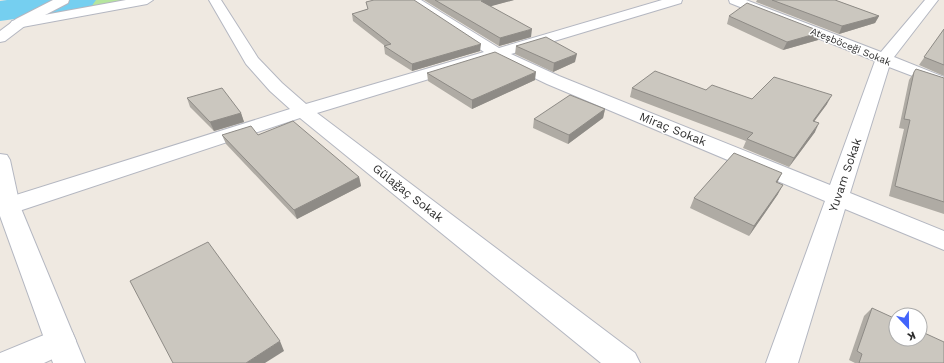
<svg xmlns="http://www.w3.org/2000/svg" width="944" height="363" font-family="'Work Sans',sans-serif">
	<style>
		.green { fill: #b6e59e }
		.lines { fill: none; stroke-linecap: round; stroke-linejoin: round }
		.river { fill: #75cff0; fill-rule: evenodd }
		.minor-casing { stroke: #b4b7c1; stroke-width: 2 }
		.tertiary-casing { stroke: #b4b7c1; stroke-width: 2 }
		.minor { fill: #fff; fill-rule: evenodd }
		.tertiary { fill: #fff; fill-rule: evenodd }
		.wall { fill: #afaba4 }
		.shaded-wall { fill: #8e8b86 }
		.building { fill: #cbc7bf; stroke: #8e8b86 }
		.labels { text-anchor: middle; stroke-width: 3; stroke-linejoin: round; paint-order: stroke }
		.far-street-label { font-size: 10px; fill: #2e2e2e; stroke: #fff }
		.street-label { font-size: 12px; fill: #2e2e2e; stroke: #fff }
	</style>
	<rect width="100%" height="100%" fill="#efe9e1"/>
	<path class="green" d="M63,0h84l-126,22z"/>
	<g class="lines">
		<path class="river" d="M7,0h89l-5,7 -11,3 -80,11v-20z"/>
		<g class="minor-casing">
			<g id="minor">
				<path d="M126,0h27l-6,4 -130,24 -5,-1 -2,-3 2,-3 5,-1z"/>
				<path d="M209,0h12l37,58 24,25 24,21 178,-52 -78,-52h15l78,48 163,-48h20l-1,3 -170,51 48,22 271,109 45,-124 -145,-58 -1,-3h17l135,52 44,-52h13l-44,57 50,20v11l-55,-21 -39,126 94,38v19l-99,-41 -47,154h-32l59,-162 -278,-117 -52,-25 -178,54 318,240 5,10h-39l-301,-245 -284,94 -8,2 -8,-2v-12l290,-91 -20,-18 -24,-27z"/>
				<path d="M61,328l11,4 4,9 -4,9 -28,13h-44v-10z"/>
			</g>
		</g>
		<g class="tertiary-casing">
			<g id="tertiary">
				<path d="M53,0h16l-1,3 -42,22 -21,16 -5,1v-11l16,-12z"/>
				<path d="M0,154l7,1 3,5 10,46 65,157h-32l-53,-147z"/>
			</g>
		</g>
		<use href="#minor" class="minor"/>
		<use href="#tertiary" class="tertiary"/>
	</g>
	<g class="wall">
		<path d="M424,0h90l-24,6 41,31 -32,9z"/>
		<path d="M757,0h78l44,16 -4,7 -36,11 -83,-32z"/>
		<path d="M366,2l114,49 -68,20 -27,-17 -1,-8h1l-32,-25 -1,-7 16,-5z"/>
		<path d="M729,16l89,24 -35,10 -56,-26z"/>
		<path d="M944,29v47l-25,-11z"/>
		<path d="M516,46l59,16 -22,10 -38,-18z"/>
		<path d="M916,69l28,9v136l-55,-18 15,-67 -5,-1 10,-48z"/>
		<path d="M427,73l108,7 -63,29 -44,-28z"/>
		<path d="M632,88l74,2 46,9 75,5 -13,17 1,11 -26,35 -46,-19 3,-7 -116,-44z"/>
		<path d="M187,98l54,15 3,9 -30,9 -24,-24z"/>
		<path d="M605,109l-2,9 -35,26 -35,-16 1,-9z"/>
		<path d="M222,135l137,42 2,9 -64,33 -71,-75z"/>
		<path d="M782,173l-5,9 1,12 -29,42 -59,-28 4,-10z"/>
		<path d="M872,308l72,55h-89l-6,-3 15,-44z"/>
	</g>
	<g class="shaded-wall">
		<path d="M486,0h28l-33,9v-8z"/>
		<path d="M879,16l-4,7 -36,11 3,-8z"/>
		<path d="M532,29l-1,8 -32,9 1,-8z"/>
		<path d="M822,32l-4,8 -35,10 4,-8z"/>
		<path d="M481,44l-1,7 -68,20v-7z"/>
		<path d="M577,54l-2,8 -22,10 1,-9z"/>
		<path d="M536,72l-1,8 -63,29v-9z"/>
		<path d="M832,95l-5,9 -19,26 5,-9z"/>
		<path d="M605,109l-2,9 -35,26 1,-9z"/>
		<path d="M241,113l3,9 -30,9 -4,-9z"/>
		<path d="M819,123l-4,9 -26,35 5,-9z"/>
		<path d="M782,173l-5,10 -1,-1z"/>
		<path d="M359,177l2,9 -64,33 -3,-9z"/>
		<path d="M783,185l-5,9 -29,42 5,-10z"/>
		<path d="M280,341l4,10 -19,12h-19z"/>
	</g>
	<g class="building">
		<path d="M374,0h40l67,44 -69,20 -28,-18 7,-2 -39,-30 16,-5 -2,-7z"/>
		<path d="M435,0h51l-5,1 51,28 -32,9z"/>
		<path d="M772,0h63l44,16 -37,10z"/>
		<path d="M747,3l75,29 -35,10 -58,-26z"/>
		<path d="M944,29v36l-20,-8z"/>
		<path d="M546,37l31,17 -23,9 -38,-17z"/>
		<path d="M495,52l41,20 -64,28 -45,-27z"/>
		<path d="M916,69l28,9v124l-49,-16 15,-66 -6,-1 10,-47z"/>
		<path d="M655,71l51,19 6,-5 40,14 22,-22 58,18 -19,26 6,2 -25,35 -47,-19 6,-6 -121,-45z"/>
		<path d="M222,88l19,25 -31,9 -23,-24z"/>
		<path d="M570,95l35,14 -36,26 -35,-16z"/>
		<path d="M293,121l66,56 -65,33 -72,-75 29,-9 7,9z"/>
		<path d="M734,153l48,20 -6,9 7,3 -29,41 -60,-28z"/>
		<path d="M208,242l72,99 -34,22h-73l-43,-82z"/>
		<path d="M872,308l24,11v20h24v-8l24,11v21h-85l3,-9 -5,-3z"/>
	</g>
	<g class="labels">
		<g class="far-street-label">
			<text transform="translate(851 46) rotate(22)" y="4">Ateşböceği Sokak</text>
		</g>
		<g class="street-label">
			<text transform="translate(673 129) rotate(22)" y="4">Miraç Sokak</text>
			<text transform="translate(845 175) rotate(-71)" y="4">Yuvam Sokak</text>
			<text transform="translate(408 193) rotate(38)" y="4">Gülağaç Sokak</text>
		</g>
	</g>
	<g transform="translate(908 327) rotate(158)"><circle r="19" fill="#ffffff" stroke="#ababab"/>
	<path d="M0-3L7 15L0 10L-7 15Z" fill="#4264fb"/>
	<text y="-6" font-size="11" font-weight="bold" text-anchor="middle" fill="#2e2e2e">K</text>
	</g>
</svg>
